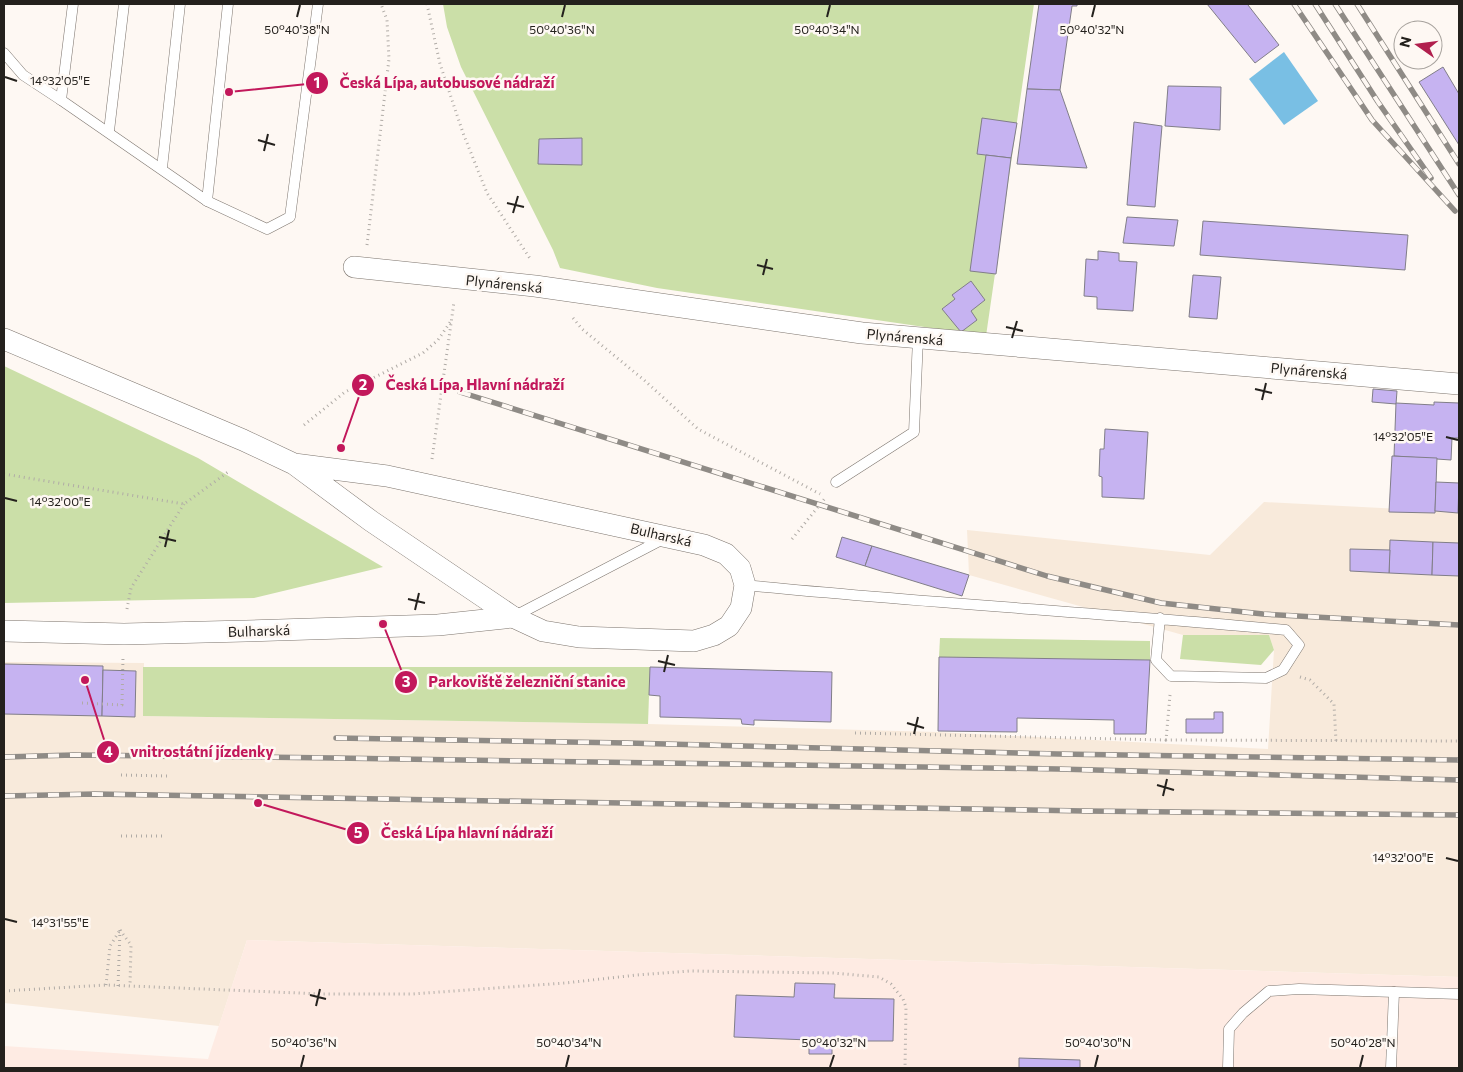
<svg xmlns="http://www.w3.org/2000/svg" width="1463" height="1072" font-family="Commissioner,sans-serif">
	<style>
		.built { fill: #f8eadb }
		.industrial { fill: #feebe3 }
		.green { fill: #cbdfa8 }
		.water { fill: #79bfe4 }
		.building { fill: #c6b3f1; stroke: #817e88 }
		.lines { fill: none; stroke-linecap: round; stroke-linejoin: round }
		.service-casing { stroke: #7d756e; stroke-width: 11 }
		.minor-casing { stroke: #7d756e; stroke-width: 22 }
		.path { stroke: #b0aba6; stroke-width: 3; stroke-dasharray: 1 4; stroke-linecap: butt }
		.service { stroke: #fff; stroke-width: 10 }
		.minor { stroke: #fff; stroke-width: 21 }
		.rail-casing { stroke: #8f8b86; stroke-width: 5.5 }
		.rail { stroke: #fef8f3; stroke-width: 4; stroke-dasharray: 11; stroke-linecap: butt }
		.ticks { fill: none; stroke: #24211d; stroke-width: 2 }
		.labels { text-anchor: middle; stroke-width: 5; stroke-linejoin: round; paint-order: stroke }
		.street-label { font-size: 14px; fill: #24211d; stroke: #fef8f3 }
		.ticks-label { font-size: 12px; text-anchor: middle; fill: #24211d; stroke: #fef8f3; stroke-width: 5; stroke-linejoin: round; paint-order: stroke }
		.leader { fill: none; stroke: #c2185b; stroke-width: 2 }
		.callout-dot { fill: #c2185b; stroke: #fef8f3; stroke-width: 2 }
		.mark-label { font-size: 15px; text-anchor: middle; font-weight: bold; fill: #fff }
		.callout-label { font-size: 15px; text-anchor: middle; font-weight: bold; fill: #c2185b; stroke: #fef8f3; stroke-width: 5; stroke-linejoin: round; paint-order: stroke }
	</style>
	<rect width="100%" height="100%" fill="#fef8f3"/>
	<path class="built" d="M1264,502l195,10v465l-1212,-37 -28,86 -215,-23v-341l140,1 -1,53 505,8 289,8 331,17 6,-99 -5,-15h-86l-214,-60 -2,-45 243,25z"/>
	<path class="industrial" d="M247,940l1212,37v91h-1455v-22l204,13z"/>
	<g class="green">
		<path d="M443,4h591l-48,332 -329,-48 -97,-20 -7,-18 -92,-183 -14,-40z"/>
		<path d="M4,366l194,92 185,109 -129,31 -250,5z"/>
		<path d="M1183,635h86l5,15 -13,15 -81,-6z"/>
		<path d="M940,638l210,3v19l-211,-3z"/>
		<path d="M143,667h507l-2,57 -505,-8z"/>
	</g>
	<path class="water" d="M1284,52l34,49 -34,24 -35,-46z"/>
	<g class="building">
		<path d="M1039,4h38v2h-5l-12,84 -33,-1z"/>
		<path d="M1207,4h42l-1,1 31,40 -24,18z"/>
		<path d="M1443,67l16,27v51l-40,-63z"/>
		<path d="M1168,86l53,1 -1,43 -55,-4z"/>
		<path d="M1027,89l33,1 27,78 -70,-4z"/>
		<path d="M982,118l35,5 -6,35 -34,-4z"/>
		<path d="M1134,122l28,4 -7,81 -28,-2z"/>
		<path d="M582,138v27l-44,-1 1,-25z"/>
		<path d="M986,155l25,3 -15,116 -26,-3z"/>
		<path d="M1127,217l51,3 -4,26 -51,-3z"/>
		<path d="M1203,221l205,14 -3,35 -205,-15z"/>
		<path d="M1098,251l21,2v8l18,1 -4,49 -36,-2v-12l-13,-1 2,-37 12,1z"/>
		<path d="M1193,275l28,2 -4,42 -28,-2z"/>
		<path d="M971,281l14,19 -14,11 6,9 -16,12 -19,-23 13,-10 -3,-4z"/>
		<path d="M1373,389l24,2 -1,13 -24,-2z"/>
		<path d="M1434,402l25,1v35h-7l-1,22 -57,-4 2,-53 38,2z"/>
		<path d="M1105,429l43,3 -4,67 -42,-2v-20l-3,-1 1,-27h4z"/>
		<path d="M1392,456l45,2 -2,55 -46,-1z"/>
		<path d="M1436,482l23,1 -1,30 -23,-2z"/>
		<path d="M842,537l30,9 -7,20 -29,-9z"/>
		<path d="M1390,540l43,2 -1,33 -43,-2z"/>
		<path d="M1433,542l26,1v33l-27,-1z"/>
		<path d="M872,546l97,29 -7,21 -97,-30z"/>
		<path d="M1350,549l40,1 -1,23 -39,-2z"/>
		<path d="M939,657l211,3 -4,74h-32v-14l-97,-2v14l-79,-1z"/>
		<path d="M4,664l99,2 -1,50 -98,-2z"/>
		<path d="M650,667l182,5 -1,50 -77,-2v5l-12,-1 -1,-5 -81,-2v-21l-11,-1z"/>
		<path d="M103,670l33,1 -1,46 -33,-1z"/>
		<path d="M1214,712h9v21h-37v-14h28z"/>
		<path d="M795,983l40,1 -1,14 60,1 -1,42h-61v13h-23v-14l-75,-3 2,-42 58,2z"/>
		<path d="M1019,1058l61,2v8h-61z"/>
	</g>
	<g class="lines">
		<g class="service-casing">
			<g id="service">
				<path d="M73,4l-12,96 146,101 21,-197"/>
				<path d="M4,53l19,22 38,25"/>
				<path d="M109,131l15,-127"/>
				<path d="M162,168l18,-164"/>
				<path d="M207,201l60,28 23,-12 28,-213"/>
				<path d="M836,482l78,-50 4,-94"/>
				<path d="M745,585c180,18 361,28 541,45l13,15 -16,25 -17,8 -95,-2 -15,-16 4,-42"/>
				<path d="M513,617l150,-78"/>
				<path d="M1228,1068l1,-39 14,-16 26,-22 30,-2 160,5"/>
				<path d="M1391,1068l3,-76"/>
			</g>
		</g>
		<g class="minor-casing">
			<g id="minor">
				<path d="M354,267l181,19 327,47 597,51"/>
				<path d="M4,339l239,101 51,24 77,57 142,96 30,14 36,6 115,4 20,-6 15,-9 12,-18 4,-23 -5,-17 -14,-14 -22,-9 -317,-69 -93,-12"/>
				<path d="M4,631l120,3 122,-3 192,-6 75,-8"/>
			</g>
		</g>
		<g class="path">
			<path d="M427,4l13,60 23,69 24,60 44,67"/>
			<path d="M367,245l22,-186 -2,-39 -6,-16"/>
			<path d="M573,318l9,11 62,51 54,49 122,65"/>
			<path d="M304,425l41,-33 78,-39 15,-13 13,-19"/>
			<path d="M432,459l22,-157"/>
			<path d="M4,474l180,30 44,-32"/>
			<path d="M792,539l34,-42"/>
			<path d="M127,609l4,-21 53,-84"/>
			<path d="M1300,677l10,3 24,24 2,37"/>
			<path d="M1170,695l-4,45 293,1"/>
			<path d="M82,703l40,2 1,-48"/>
			<path d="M855,733l311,7"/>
			<path d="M121,775l46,1"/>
			<path d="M121,836h42"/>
			<path d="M120,930l11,15 -1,41"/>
			<path d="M106,985l4,-39 10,-16"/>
			<path d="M118,986l2,-56"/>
			<path d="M4,991l102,-6 216,9h90l153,-11 72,-8 53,-4 143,2 46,4 12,7 12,15 3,8 -1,61"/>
		</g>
		<use href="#service" class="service"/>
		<use href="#minor" class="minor"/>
		<g class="rail-casing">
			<g id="rail">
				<path d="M1294,4l78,116 83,91"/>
				<path d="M1315,4l63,98 53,76"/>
				<path d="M1335,4l124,191"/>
				<path d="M1357,4l102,160"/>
				<path d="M460,392l587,184 114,27 102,11 196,11"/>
				<path d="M336,738l291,5 431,11 401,6"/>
				<path d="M4,757l69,-2 262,3 723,11 401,11"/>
				<path d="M4,796l91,-2 989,17 375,4"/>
			</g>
		</g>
		<use href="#rail" class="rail"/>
	</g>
	<path class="ticks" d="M297,17l3,-12M562,17l3,-12M827,17l3,-12M1092,17l3,-12M5,77l12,4M258,140l17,5M264,151l4,-17M507,203l17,4M513,213l5,-17M757,265l16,4M763,275l4,-16M1006,327l17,4M1012,338l5,-17M1255,389l17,4M1262,400l4,-17M1446,437l12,3M5,498l12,3M159,537l17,4M165,547l4,-17M408,599l17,4M415,610l4,-17M658,661l17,4M664,672l4,-17M907,723l17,5M914,734l4,-17M1157,785l17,5M1163,796l4,-17M1446,858l12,3M5,919l12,3M310,995l16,4M316,1006l4,-17M301,1067l3,-12M566,1067l3,-12M830,1067l4,-12M1095,1067l3,-12M1360,1067l3,-12"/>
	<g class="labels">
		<g class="street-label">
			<text transform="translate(504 284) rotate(6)" y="5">Plynárenská</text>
			<text transform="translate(905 337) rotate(5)" y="5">Plynárenská</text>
			<text transform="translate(1309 371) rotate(5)" y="5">Plynárenská</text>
			<text transform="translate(661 535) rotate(13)" y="5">Bulharská</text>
			<text transform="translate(259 631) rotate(-2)" y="5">Bulharská</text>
		</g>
	</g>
	<g class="ticks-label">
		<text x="297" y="34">50°40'38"N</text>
		<text x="562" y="34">50°40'36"N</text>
		<text x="827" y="34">50°40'34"N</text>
		<text x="1092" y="34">50°40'32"N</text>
		<text x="60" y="85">14°32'05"E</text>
		<text x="1403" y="441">14°32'05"E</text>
		<text x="60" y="506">14°32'00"E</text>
		<text x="1403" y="862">14°32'00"E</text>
		<text x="60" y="927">14°31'55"E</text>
		<text x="304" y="1047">50°40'36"N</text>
		<text x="569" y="1047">50°40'34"N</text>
		<text x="834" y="1047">50°40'32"N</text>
		<text x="1098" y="1047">50°40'30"N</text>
		<text x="1363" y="1047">50°40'28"N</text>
	</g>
	<path class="leader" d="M229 92L317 83M341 448L363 385M383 624L406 682M85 680L108 752M258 803L358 833"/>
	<g class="callout-dot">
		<circle cx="229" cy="92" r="5"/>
		<circle cx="341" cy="448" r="5"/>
		<circle cx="383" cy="624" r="5"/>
		<circle cx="85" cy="680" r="5"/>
		<circle cx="258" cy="803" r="5"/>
		<circle cx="317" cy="83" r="12"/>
		<circle cx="363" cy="385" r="12"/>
		<circle cx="406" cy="682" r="12"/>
		<circle cx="108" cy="752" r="12"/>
		<circle cx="358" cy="833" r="12"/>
	</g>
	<g class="mark-label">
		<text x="317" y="88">1</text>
		<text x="363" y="390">2</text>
		<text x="406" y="687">3</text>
		<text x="108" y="757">4</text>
		<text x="358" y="838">5</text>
	</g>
	<g class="callout-label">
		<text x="447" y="88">Česká Lípa, autobusové nádraží</text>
		<text x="475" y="390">Česká Lípa, Hlavní nádraží</text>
		<text x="527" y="687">Parkoviště železniční stanice</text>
		<text x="202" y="757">vnitrostátní jízdenky</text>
		<text x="467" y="838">Česká Lípa hlavní nádraží</text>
	</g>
	<rect width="1463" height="1072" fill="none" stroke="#24211d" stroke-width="10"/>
	<g transform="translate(1418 45) rotate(284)"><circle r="24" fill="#fef8f3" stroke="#a7a29d"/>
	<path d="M0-4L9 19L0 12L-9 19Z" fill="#b11f4d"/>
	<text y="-8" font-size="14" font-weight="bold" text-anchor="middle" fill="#24211d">N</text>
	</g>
</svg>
